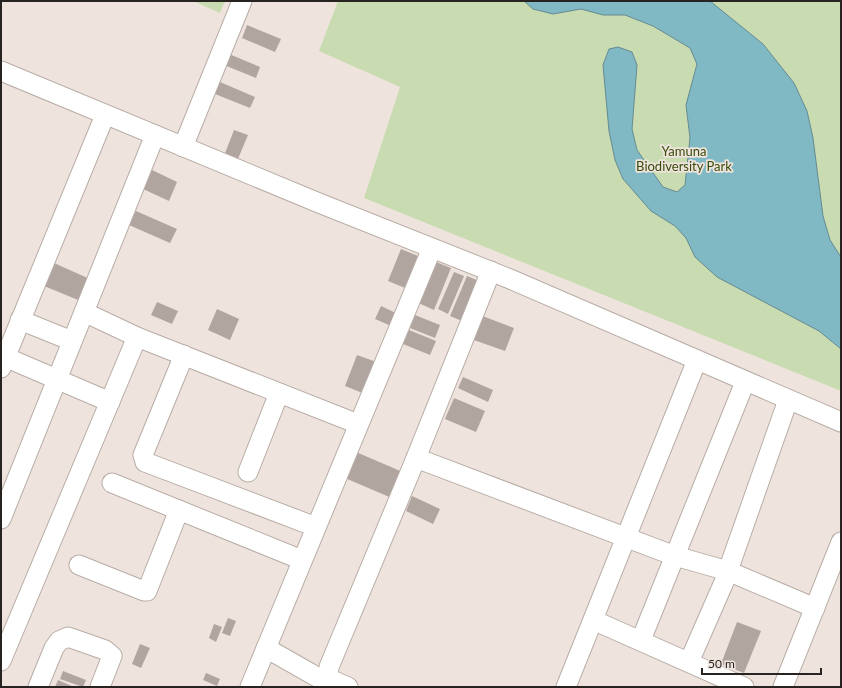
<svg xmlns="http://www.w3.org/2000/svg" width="842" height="688" font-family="Lato,sans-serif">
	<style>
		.green { fill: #c9dbb1 }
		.water { fill: #80b8c3; stroke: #658b92 }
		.building { fill: #b1a5a0 }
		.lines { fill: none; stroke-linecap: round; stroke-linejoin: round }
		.minor-casing { stroke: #b8ada6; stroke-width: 21 }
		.minor { stroke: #fff; stroke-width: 19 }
		.labels { text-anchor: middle; stroke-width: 3.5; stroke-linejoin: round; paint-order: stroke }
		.park-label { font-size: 13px; fill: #364b0a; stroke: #efe4dd }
	</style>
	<rect width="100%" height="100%" fill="#efe4dd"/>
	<g class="green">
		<path d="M193,1h32l-5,12z"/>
		<path d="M338,1h503v390l-477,-193 36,-111 -81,-36z"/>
	</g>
	<path class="water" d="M524,1h186l53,43 31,39 13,28 6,27 10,78 7,24 11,17v92l-22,-18 -102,-54 -22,-20 -9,-19 -11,-12 -24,-15 -28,-32 -8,-19 -6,-29 -6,-66 6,-16 9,-2 14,5 5,13 -5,64 5,21 26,37 14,5 8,-7 5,-47 -4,-33 11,-41 -7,-16 -37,-22 -28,-11h-22l-22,-6 -28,5 -20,-5z"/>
	<g class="building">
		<path d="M247,25l34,14 -6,13 -33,-14z"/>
		<path d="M229,54l31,13 -4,11 -32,-13z"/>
		<path d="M220,82l35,15 -5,11 -35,-14z"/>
		<path d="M234,130l14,5 -13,31 -13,-5z"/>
		<path d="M152,170l25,12 -8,19 -26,-12z"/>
		<path d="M136,211l41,18 -7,14 -41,-18z"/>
		<path d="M401,249l22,9 -13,32 -22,-9z"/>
		<path d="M431,260l20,8 -17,42 -20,-9z"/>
		<path d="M54,263l38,17 -9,22 -39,-16z"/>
		<path d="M454,272l10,4 -16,38 -10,-5z"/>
		<path d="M467,276l12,5 -17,40 -12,-5z"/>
		<path d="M157,302l21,9 -6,13 -21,-9z"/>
		<path d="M381,306l21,10 -6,12 -21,-9z"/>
		<path d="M217,309l22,10 -9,21 -22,-10z"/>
		<path d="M415,315l25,10 -5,13 -25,-10z"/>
		<path d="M480,315l34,13 -9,23 -34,-12z"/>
		<path d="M409,330l27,11 -6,14 -27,-11z"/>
		<path d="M357,355l25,9 -12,32 -25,-10z"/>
		<path d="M463,377l30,13 -5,12 -30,-14z"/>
		<path d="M454,398l31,13 -9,21 -31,-13z"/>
		<path d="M356,452l49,21 -11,26 -49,-21z"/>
		<path d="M412,496l28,13 -7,15 -27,-13z"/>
		<path d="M228,618l8,3 -6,15 -8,-3z"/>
		<path d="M737,622l24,9 -17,42 -23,-9z"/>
		<path d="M214,624l8,3 -6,15 -7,-4z"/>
		<path d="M140,644l10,4 -9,20 -9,-4z"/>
		<path d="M63,671l23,9 -3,7 -23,-8z"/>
		<path d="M206,673l14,6 -3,7 -14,-6z"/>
		<path d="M58,680l16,7h-19z"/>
	</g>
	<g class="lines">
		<g class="minor-casing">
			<g id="minor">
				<path d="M1,71l318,132 191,76 331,143"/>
				<path d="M183,147l59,-146"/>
				<path d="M84,312l53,25 221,87"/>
				<path d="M20,320l52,21"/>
				<path d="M184,355l-41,100 2,7 171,65"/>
				<path d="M5,357l105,45"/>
				<path d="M1,368l104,-253"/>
				<path d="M416,458l259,98 53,15 87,37"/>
				<path d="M248,472l31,-79"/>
				<path d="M112,483l190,77"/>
				<path d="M1,519l154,-384"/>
				<path d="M79,565l65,26h3l32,-81"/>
				<path d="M593,620l151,67"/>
				<path d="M641,640l104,-258"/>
				<path d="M266,648l58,33"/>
				<path d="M1,661l136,-324"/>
				<path d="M689,662l35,-80 64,-182"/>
				<path d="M38,687l16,-39 5,-7 9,-4 37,13 7,6 -12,31"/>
				<path d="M250,687l182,-439"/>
				<path d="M348,687l-16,-7 -4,-4 1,-9 87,-209 75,-187"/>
				<path d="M566,687l131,-327"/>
				<path d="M783,687l58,-145"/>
			</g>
		</g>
		<use href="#minor" class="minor"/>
	</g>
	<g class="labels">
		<g class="park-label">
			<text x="684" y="156">Yamuna<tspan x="684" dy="15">Biodiversity Park</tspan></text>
		</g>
	</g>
	<rect width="842" height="688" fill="none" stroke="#272320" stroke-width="4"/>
	<path d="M702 668v6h119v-6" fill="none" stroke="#272320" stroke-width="2"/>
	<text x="708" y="668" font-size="12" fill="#272320" stroke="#efe4dd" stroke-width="3" paint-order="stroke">50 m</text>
</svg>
